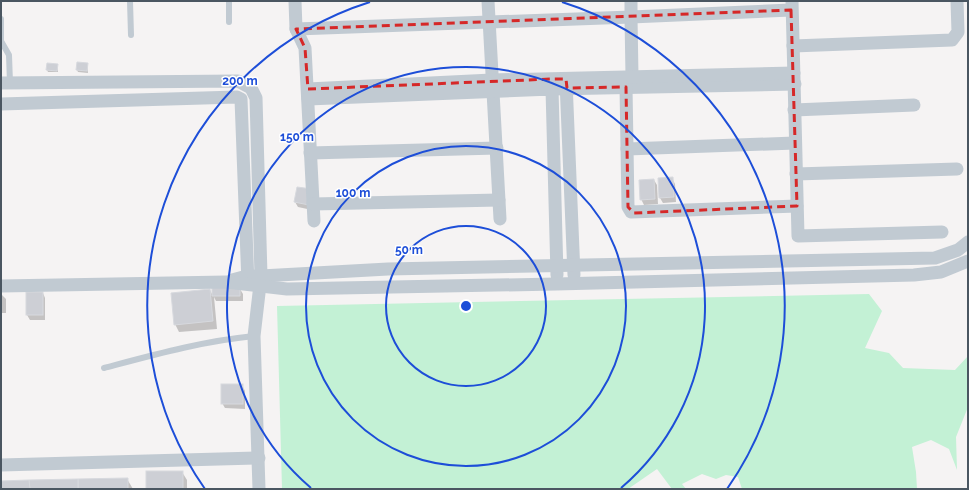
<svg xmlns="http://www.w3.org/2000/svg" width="969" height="490" font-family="Raleway,sans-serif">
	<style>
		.green { fill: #c3f1d5 }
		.shadow { fill: #0003 }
		.building { fill: #cdcfd5; stroke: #d7d9de }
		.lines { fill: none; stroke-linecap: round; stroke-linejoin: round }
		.lane { stroke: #c1cad2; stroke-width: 6 }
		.street { stroke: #c1cad2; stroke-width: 13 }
		.marked { fill: none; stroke: #d62828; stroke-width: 3; stroke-dasharray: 8 5; stroke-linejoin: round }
		.ring { fill: none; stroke: #1d4ed8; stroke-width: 2 }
		.centre { fill: #1d4ed8; stroke: #fff; stroke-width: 2 }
		.ring-label { font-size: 12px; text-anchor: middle; font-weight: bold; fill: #1d4ed8; stroke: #fff; stroke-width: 3; stroke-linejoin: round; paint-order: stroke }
	</style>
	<rect width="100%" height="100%" fill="#f5f3f3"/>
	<path class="green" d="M869,294l13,17 -17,37 24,5 14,15 52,2 13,-14v51l-12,30 1,33 -8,-21 -18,-9 -19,7 4,25 1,17h-175l-4,-12 -12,-2 -10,4 -14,-5 -20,10 4,5h-14l-15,-20 -29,20h-346l-5,-183z"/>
	<g class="shadow">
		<path d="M87,64l1,9 -10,-1 -1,-2z"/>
		<path d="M57,65l1,7h-10l-1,-2z"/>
		<path d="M672,178l3,6 1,18 -13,1 -3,-5z"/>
		<path d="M654,180l3,5 1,19 -14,1 -3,-6z"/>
		<path d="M298,188l14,22 -14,-3 -3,-5z"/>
		<path d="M213,288l27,1 3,5v7h-27l-2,-4 3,32 -38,3 -4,-8 35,-34 3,6z"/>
		<path d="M43,293l2,5v22h-15l-3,-5z"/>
		<path d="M1,294l5,5v14h-5z"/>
		<path d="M242,385l3,6v18l-20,-1 -3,-5z"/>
		<path d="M182,472l5,8v9h-40z"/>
		<path d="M127,479l6,10h-132v-7z"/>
	</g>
	<g class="building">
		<path d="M77,62l11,1 -1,8 -11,-1z"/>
		<path d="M47,63l11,1 -1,7 -11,-1z"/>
		<path d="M673,177l1,20 -15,1 -1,-20z"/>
		<path d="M654,179l1,20 -15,1 -1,-20z"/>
		<path d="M297,187l15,2 -3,16 -15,-3z"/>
		<path d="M212,287l28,1v8h-28z"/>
		<path d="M210,289l3,32 -39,4 -3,-32z"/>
		<rect x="26" y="292" width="17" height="23"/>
		<rect x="221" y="384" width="22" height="20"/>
		<rect x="146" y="471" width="37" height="18"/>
		<path d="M128,478v11h-50v-10z"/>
		<path d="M78,479v10h-48l-1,-9z"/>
		<path d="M29,480l1,9h-29v-8z"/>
	</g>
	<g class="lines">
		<g class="lane">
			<path d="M130,1l1,34"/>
			<path d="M229,1v21"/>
			<path d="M1,19v23"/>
			<path d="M1,41l8,14 1,28"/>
			<path d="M104,368c49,-13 99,-27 150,-32"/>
		</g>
		<g class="street">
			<path d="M295,1l1,28 9,19 9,173"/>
			<path d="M488,1l12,218"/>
			<path d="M631,1v16l160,-7"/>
			<path d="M792,1l6,235 144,-4"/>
			<path d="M296,29l335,-12 1,59"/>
			<path d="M793,46l159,-6 6,-8 -1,-31"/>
			<path d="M552,80v9l243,-5"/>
			<path d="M566,81l8,194"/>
			<path d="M1,83l237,-2 13,7 5,10 5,178 -7,60 5,153"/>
			<path d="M626,87l2,120 3,5 166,-6"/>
			<path d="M308,89l184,-9 302,-7"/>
			<path d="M308,99l244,-10 5,186"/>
			<path d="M1,104l236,-7 4,2 7,185"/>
			<path d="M794,110l120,-5"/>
			<path d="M627,149l168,-6"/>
			<path d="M310,153l187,-5"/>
			<path d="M796,174l161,-5"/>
			<path d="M313,204l186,-4"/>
			<path d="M232,280l15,-4h14l127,-7 547,-11 23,-8 10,-8"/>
			<path d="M1,286l225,-4 61,7 269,-5 358,-9 27,-3 27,-11"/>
			<path d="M1,465l258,-7"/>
		</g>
	</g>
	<path class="marked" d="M791,10l6,196 -163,7 -6,-6 -2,-120 -59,1 -1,-9h-14l-244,10 -3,-41 -9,-19z"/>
	<g class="ring">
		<circle cx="466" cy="306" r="80"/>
		<circle cx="466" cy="306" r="160"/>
		<path d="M311 488A239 239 0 1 1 621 488"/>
		<path d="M205 489A319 319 0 0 1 370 2M562 2A319 319 0 0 1 727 489"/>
	</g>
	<circle cx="466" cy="306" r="6" class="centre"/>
	<g class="ring-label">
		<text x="240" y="85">200 m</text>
		<text x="297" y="141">150 m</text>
		<text x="353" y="197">100 m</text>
		<text x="409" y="254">50 m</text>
	</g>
	<rect width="969" height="490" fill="none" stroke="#4a5661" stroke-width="4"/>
</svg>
